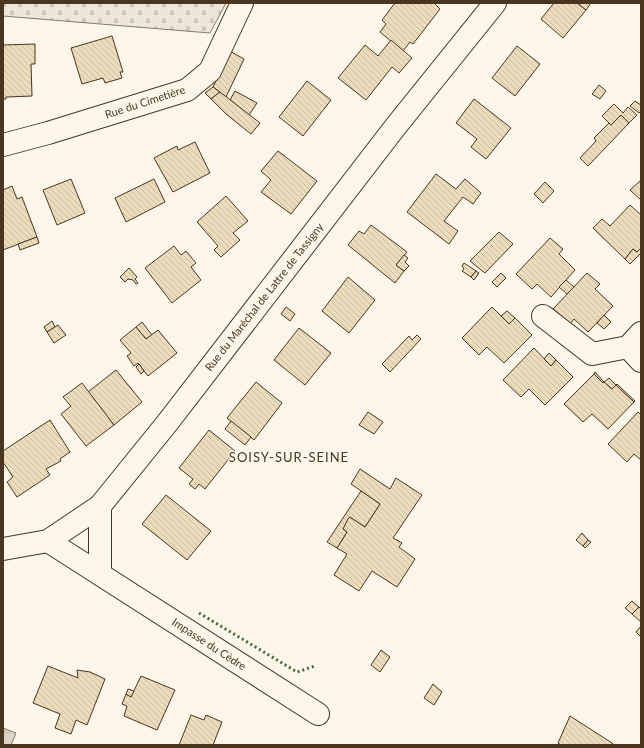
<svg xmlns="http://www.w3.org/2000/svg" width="644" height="748" font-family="Lato,sans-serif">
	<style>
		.cemetery { fill: url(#cemetery-stones); stroke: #887966 }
		.water { fill: url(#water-ripples); stroke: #887966 }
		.building { fill: url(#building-back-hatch); stroke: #4a3520 }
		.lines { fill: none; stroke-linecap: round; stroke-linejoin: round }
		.minor-casing { stroke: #4a3520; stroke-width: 24 }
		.minor { stroke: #fbf6e9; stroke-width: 22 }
		.hedge { stroke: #436837; stroke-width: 3; stroke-dasharray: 2 3; stroke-linecap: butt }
		.labels { text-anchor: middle; stroke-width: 3; stroke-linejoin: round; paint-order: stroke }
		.street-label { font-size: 11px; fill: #4a3520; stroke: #fbf6e9 }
		.quarter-label { font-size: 13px; letter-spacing: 1px; fill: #4a3520; stroke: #fbf6e9 }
	</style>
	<defs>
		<pattern id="cemetery-stones" width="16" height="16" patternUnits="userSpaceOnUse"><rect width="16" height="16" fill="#ede6d9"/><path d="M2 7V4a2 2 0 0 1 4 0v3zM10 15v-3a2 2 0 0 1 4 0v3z" fill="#cdc6ba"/></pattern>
		<pattern id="water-ripples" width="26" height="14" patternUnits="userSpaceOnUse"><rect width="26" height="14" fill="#dcd4c6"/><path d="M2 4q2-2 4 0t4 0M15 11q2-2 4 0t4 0" fill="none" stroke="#beb7aa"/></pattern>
		<pattern id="building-back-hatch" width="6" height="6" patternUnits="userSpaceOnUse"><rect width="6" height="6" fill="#ecdcbc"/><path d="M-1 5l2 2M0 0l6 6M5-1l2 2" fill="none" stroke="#ccbda1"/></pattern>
	</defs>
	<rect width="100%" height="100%" fill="#fbf6e9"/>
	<path class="cemetery" d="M3,3h223l-16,30 -207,-17z"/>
	<path class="water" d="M3,728l13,5 -5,12h-8z"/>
	<g class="building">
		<path d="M395,3h39l6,6 -27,35 -3,-2 -7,9 -23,-19 6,-8 -4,-4z"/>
		<path d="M554,3h23l9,7 -23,28 -22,-19z"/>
		<path d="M577,3h14l-5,7z"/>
		<path d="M112,36l11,36h-3l2,6 -17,5 -2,-5 -21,6 -11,-36z"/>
		<path d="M391,40l21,18 -13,15 -7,-6 -26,33 -28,-22 27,-33 13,11z"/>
		<path d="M35,44v20h-4l1,32 -26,1v2h-3v-54z"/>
		<path d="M517,46l23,18 -25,32 -23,-18z"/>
		<path d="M230,51l14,8 -18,38 -13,-10z"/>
		<path d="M307,81l24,19 -28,36 -24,-19z"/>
		<path d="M599,85l7,6 -6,8 -8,-5z"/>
		<path d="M213,87l7,5 -9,7 -6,-6z"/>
		<path d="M235,91l22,12 -8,12 -19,-15z"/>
		<path d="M220,92l40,31 -9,11 -25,-20 -15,-15z"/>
		<path d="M474,99l37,29 -25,31 -15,-12 6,-8 -21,-16z"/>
		<path d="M635,101l6,4v6l-2,2 -9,-7z"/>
		<path d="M614,104l9,9 5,-6 9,8 -8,8 -8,-8 -10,10 -9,-9z"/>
		<path d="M621,115l8,8 -41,43 -8,-8 16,-17 -2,-3 15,-15 2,2z"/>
		<path d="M195,142l15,31 -37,19 -19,-34 23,-12 1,4z"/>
		<path d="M278,151l39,30 -26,33 -30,-22 10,-12 -10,-9z"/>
		<path d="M436,174l20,15 9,-10 16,14 -8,11 -10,-7 -19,24 14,10 -9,13 -42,-32z"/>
		<path d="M71,179l14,34 -28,12 -14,-35z"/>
		<path d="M154,179l11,23 -39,20 -11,-24z"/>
		<path d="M640,181l1,1v18l-11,-10z"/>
		<path d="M545,182l9,9 -11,12 -9,-9z"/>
		<path d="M12,186l5,13 5,-2 15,40 -34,13v-60z"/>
		<path d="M226,196l22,25 -15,12 7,7 -19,17 -7,-7 4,-4 -21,-24z"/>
		<path d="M630,205l11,10v33l-4,4 -4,-3 -8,10 -32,-31 9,-9 8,7z"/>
		<path d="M371,225l36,27 -11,13 8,6 -9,12 -47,-38 11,-14 5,3z"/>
		<path d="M499,232l14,12 -28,29 -15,-12z"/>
		<path d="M37,237l2,6 -19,7 -2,-6z"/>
		<path d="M550,238l13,11 -4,5 16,16 -24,27 -14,-13 -5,5 -16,-15z"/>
		<path d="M174,246l7,9 5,-4 10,12 -5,4 10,13 -29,23 -27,-35z"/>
		<path d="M641,248v5l-11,11 -5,-5 8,-10 4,3z"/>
		<path d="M404,255l4,3 -3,4 4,4 -5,5 -8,-6z"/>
		<path d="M464,263l12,8 -5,6 -9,-6 2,-2 -2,-3z"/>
		<path d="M129,268l8,9 -2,2 3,4 -2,1 -3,-4 -5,-1 -3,3 -5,-5z"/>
		<path d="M476,271l3,2 -5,7 -3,-3z"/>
		<path d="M501,273l5,5 -9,9 -5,-5z"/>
		<path d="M587,273l13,11 -5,5 18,17 -25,26 -14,-13 -4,5 -17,-15z"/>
		<path d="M348,277l27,23 -26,33 -27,-22z"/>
		<path d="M566,280l8,7 -7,7 -8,-7z"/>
		<path d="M286,307l9,7 -5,7 -9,-7z"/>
		<path d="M492,307l17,17 6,-6 17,17 -28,28 -17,-16 -8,8 -17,-17z"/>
		<path d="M507,311l8,7 -6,6 -8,-8z"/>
		<path d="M604,315l7,7 -7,7 -7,-6z"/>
		<path d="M52,321l3,6 -8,5 -3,-5z"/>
		<path d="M142,322l10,13 -6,4 -10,-12z"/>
		<path d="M58,325l8,10 -12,8 -7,-11z"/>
		<path d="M136,327l10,12 12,-9 19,23 -29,23 -10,-13 -4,3 -7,-10 4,-3 -11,-13z"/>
		<path d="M299,328l32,25 -26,32 -31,-25z"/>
		<path d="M417,335l4,4 -31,33 -8,-8 27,-28 3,4z"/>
		<path d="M534,348l17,18 5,-6 17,17 -28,28 -16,-16 -8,8 -18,-17z"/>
		<path d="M549,353l7,7 -5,6 -7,-7z"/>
		<path d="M139,364l5,7 -3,3 -5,-7z"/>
		<path d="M116,370l26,32 -28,23 -26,-33z"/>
		<path d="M595,372l9,10 -1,1 -9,-9z"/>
		<path d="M594,374l9,9 1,-1 8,7 4,-4 18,17 -26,27 -16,-15 -9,8 -19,-18z"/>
		<path d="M609,378l7,7 -4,4 -8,-7z"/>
		<path d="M256,382l26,21 -28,37 -27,-22z"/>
		<path d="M82,383l32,42 -28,21 -25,-32 10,-8 -8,-9z"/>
		<path d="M617,384l18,17 -1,1 -18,-17z"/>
		<path d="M368,412l15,10 -9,12 -15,-9z"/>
		<path d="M638,412l3,3v45l-7,-6 -7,8 -19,-18z"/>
		<path d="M50,420l20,32 -10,7 1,2 -15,8 4,6 -33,22 -10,-15 6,-5 -10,-15v-11z"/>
		<path d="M231,421l20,16 -6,8 -20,-16z"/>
		<path d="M209,430l26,21 -30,38 -6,-5 -4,5 -6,-5 4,-5 -14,-11z"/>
		<path d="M360,469l30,20 6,-11 26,17 -29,43 9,5 -3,4 16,12 -18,28 -25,-16 -13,20 -25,-16 13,-21 -10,-6 10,-16 -4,-3 2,-7 5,-5 15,10 15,-23 -29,-20z"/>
		<path d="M361,491l19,13 -15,23 -15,-10 -2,2 -5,10 4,3 -10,16 -10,-6z"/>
		<path d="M166,495l45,36 -24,29 -45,-36z"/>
		<path d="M582,533l6,7 -5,6 -7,-6z"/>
		<path d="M588,540l3,2 -6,6 -2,-2z"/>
		<path d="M632,601l7,6 -7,7 -7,-6z"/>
		<path d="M639,607l2,2v13l-9,-8z"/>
		<path d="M641,626v11l-5,-5z"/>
		<path d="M381,650l9,7 -10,15 -9,-7z"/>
		<path d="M48,666l30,12 -1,-8 13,2 15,7 -18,46 -11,-5 -5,14 -16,-6 5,-14 -27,-11z"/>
		<path d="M141,676l34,14 -18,40 -33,-14 3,-10 -5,-2 4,-10 5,3z"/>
		<path d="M433,684l9,8 -8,13 -10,-7z"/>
		<path d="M128,689l6,2 -3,6 -5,-3z"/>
		<path d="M191,715l13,5 2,-5 16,7 -9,23h-34z"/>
		<path d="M570,716l42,27 2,2h-53l-3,-2z"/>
	</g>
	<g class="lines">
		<g class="minor-casing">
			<g id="minor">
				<path d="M3,145l45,-12 139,-43 23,-19 32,-68"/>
				<path d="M543,316l49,38 36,-7"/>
				<path d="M641,333l-13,14 13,14"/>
				<path d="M48,541l270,173"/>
				<path d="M3,549l45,-8 52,-35 68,-84 228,-296 99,-123"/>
				<path d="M100,574v-68"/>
			</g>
		</g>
		<use href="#minor" class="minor"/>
		<path class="hedge" d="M199,613l98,59 18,-6"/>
	</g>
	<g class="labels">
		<g class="street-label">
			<text transform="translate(145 102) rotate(-18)" y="4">Rue du Cimetière</text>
			<text transform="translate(264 297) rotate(-52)" y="4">Rue du Maréchal de Lattre de Tassigny</text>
			<text transform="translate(209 644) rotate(33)" y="4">Impasse du Cèdre</text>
		</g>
		<g class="quarter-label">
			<text x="289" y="462">SOISY-SUR-SEINE</text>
		</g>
	</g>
	<rect width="644" height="748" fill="none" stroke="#4a3520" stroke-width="8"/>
</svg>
